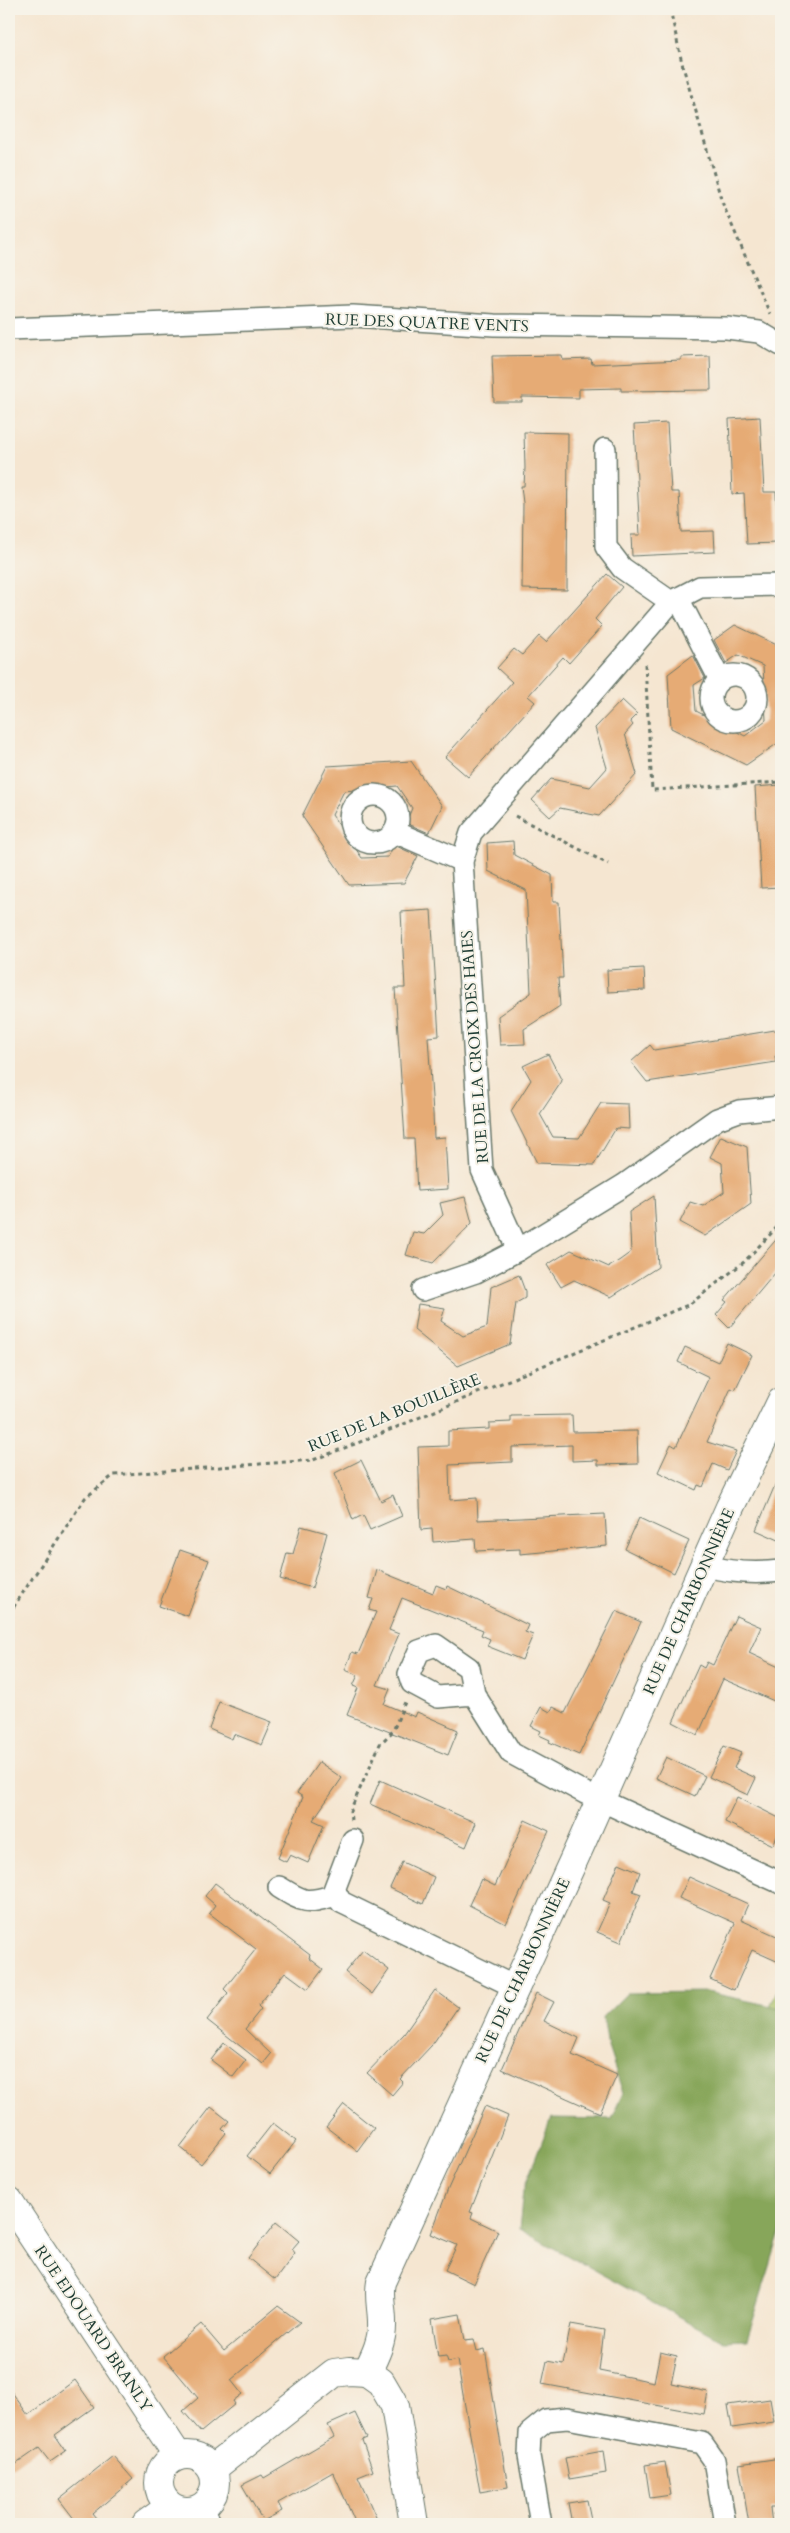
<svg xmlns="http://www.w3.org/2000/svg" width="790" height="2533" font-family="Cardo,serif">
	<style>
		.green { fill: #aac065; stroke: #647e4c }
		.forest { fill: #87a65a; stroke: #537247 }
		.building { fill: #e6ab74 }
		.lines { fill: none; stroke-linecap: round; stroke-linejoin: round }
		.minor-casing { stroke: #6a786b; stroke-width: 24 }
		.tertiary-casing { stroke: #6a786b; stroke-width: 30 }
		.path { stroke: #6a786b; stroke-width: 3; stroke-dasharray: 4 4; stroke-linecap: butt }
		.minor { stroke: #fff; stroke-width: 21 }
		.tertiary { stroke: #fff; stroke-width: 28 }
		.labels { text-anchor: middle; stroke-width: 4; stroke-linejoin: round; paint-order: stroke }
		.street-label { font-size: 16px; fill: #1f3d34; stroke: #f7f3e8 }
	</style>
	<rect width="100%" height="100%" fill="#f7f3e8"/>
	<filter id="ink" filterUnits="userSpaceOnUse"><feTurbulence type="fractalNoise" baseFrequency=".02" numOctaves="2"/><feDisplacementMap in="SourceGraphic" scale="10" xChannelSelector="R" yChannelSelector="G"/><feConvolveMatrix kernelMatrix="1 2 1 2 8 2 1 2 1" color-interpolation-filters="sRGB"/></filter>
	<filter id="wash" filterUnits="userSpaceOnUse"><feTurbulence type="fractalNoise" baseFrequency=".0096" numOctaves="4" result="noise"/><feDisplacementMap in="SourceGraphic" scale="20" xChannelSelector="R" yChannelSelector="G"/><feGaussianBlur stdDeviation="1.12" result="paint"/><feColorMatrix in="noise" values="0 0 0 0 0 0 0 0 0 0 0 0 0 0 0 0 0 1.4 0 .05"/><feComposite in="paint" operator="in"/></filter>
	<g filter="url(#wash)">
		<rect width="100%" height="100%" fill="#f5e6d1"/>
		<path class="green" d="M781,1981v58l-23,-5z"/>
		<path class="forest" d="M707,1992l74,16v222l-34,110 -24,1 -204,-112 4,-38 28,-73 60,1 12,-26 -15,-46 -5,-30 24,-24z"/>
		<g id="blocks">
			<g class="building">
				<path d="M562,355l1,5 28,-1 1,5 89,-4v-3l29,-1 1,34 -90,1v-3l-42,1v9l-57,-1v5h-28l-2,-46z"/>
				<path d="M760,417l4,75h12l2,51 -31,1 -3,-51 -12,1 -3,-75z"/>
				<path d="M667,423l4,69h8l2,40 33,-1 1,21 -83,4 -1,-21h9l-6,-110z"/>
				<path d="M524,432l44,1 -1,157 -45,-1 1,-86 -2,-17h3l1,-18z"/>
				<path d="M607,574l15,13 -27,32 7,7 -33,37 -6,-6 -35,39 7,6 -67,75 -23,-20 67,-75 -15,-14 17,-19 8,6 17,-19 7,6z"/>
				<path d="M735,625l46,22v94l-35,24 -75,-37 -3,-54 25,-19 12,23 -11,7 2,26 49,25 21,-16 -3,-54 -25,-11 -12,8 -12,-23z"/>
				<path d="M622,700l15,14 -7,7 3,4 -8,9 12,40 -38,42 -39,-8 -10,9 -18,-17 19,-21 39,8 10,-11 7,-8 -12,-40z"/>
				<path d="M411,761l31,45 -13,27 -23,-10 6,-15 -15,-22 -53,5 -12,24 30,43 26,-1 6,-12 24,11 -14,27 -55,2 -47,-69 25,-50z"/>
				<path d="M781,785v102l-20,1 -6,-101z"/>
				<path d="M513,841l1,14 38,20 1,27h6l4,76h-5l2,28 -36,23 1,15 -25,1 -2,-29 33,-23 -5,-103 -38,-19 -1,-28z"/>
				<path d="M431,910l8,126 -11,1 5,76 1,25 11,-1 3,52 -31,2 -3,-52h-9l-10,-151h10l-4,-76z"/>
				<path d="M644,968l1,22 -37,2 -1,-22z"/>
				<path d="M781,1029v26l-6,1 1,6 -129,20 -16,-20 19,-17 4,5z"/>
				<path d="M548,1054l14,27 -22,33 13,23 26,1 22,-35 27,1 1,25 -13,-1 -22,37 -57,-2 -26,-52 20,-31 -8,-14z"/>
				<path d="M721,1136l26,11 4,57 -46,32 -25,-14 10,-20 13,4 21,-14 -2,-29 -12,-6z"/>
				<path d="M654,1196l4,71 -47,30 -37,-17 -13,7 -14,-22 24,-15 38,17 11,-7 11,-8 -2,-40z"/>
				<path d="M465,1197l7,26 -39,40 -27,-8 7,-23 11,2 19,-19 -3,-12z"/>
				<path d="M781,1234v32l-52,62 -13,-13 11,-13 -3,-2z"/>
				<path d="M519,1275l6,16v7l-9,5 -6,41 -52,22 -44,-36 4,-26 27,4 -4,13 22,15 24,-9 4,-40z"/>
				<path d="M727,1343l25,12 -17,35 -4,-2 -24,54 29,9 -9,19 -14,-6 -10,23 -5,-2 -2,5 -38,-18 13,-28 5,3 33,-70 -31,-15 7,-15 33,15z"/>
				<path d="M572,1415l1,17 64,-1 1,33 -40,1v-5l-26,1v-16l-60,2v15l-63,3 1,35 27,-2 1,22 127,-6 2,32 -87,8v-5l-44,2 -1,-12 -42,3 -1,-13 -11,1 -3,-83 30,-1v-15l41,-2v-6l22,-1v-6z"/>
				<path d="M361,1460l20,41 12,-6 9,21 -32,14 -7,-15 -10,5 -18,-47z"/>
				<path d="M781,1471v70l-25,-11z"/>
				<path d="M639,1518l50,23 -15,32 -49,-24z"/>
				<path d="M301,1526l26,7 -15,55 -32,-9 7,-26 6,1z"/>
				<path d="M180,1550l29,10 -21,56 -29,-10z"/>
				<path d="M377,1570l56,23 3,-8 10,4 1,-3 81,39 -3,7 8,3 -11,25 -35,-14 3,-7 -9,-4 2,-5 -81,-32 -13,32 10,4 -22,51 13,4 -6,15 31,13 2,-5 41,18 -10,25 -101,-40 11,-27 -5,-2 5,-11 -13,-5 7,-18 6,2 18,-42 -7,-2 4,-11 -4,-1z"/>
				<path d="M616,1611l25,11 -62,133 -30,-13 1,-2 -11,-5 2,-4 -10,-5 10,-19 9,5 3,-5 12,6z"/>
				<path d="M736,1616l25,11 -12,26 32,15v36l-58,-25 -25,56 -25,-13 26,-57 5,3 3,-6 6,3z"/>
				<path d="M219,1702l53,20 -10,23 -28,-11 -2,5 -23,-10z"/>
				<path d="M724,1746l17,7 -7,15 22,10 -8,17 -39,-18z"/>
				<path d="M666,1757l39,19 -10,20 -39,-18z"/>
				<path d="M319,1762l23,16 -29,42 11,5 -16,38 -18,-8 -4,7 -8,-4 25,-61 -6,-4z"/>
				<path d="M380,1780l96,43 -10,24 -96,-43z"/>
				<path d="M737,1797l44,22v8l-8,18 -48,-23z"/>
				<path d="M525,1820l24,11 -43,93 -37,-19 12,-26 14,7z"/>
				<path d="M402,1862l32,15 -11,27 -33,-16z"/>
				<path d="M619,1863l21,9 -7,19 8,3 -20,48 -24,-10 13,-29 -7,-3z"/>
				<path d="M689,1877l59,27 -7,16 40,18v25l-29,-13 -18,40 -24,-11 25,-56 -56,-25z"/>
				<path d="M215,1883l95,72 -1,3 14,11 -15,20 -23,-17 -27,34 3,3 -16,20 26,25 -8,10 -56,-44 21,-27 -4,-4 32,-40 -47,-36 6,-8 -10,-9z"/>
				<path d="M363,1950l26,20 -17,24 -27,-22z"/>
				<path d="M435,1990l23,17 -26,38 -32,34 3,3 -11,13 -25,-22 37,-39z"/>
				<path d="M536,1993l18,9 -10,19 35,17 -7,17 45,20 -17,38 -98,-44z"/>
				<path d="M224,2043l22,17 -13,17 -22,-17z"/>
				<path d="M344,2104l30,24 -17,23 -31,-24z"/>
				<path d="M485,2106l23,10 -38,96 3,1 -2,5 27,13 -24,53 -29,-14 12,-25 -26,-11 17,-45z"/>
				<path d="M211,2107l18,14 -7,8 4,4 -25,31 -21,-17z"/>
				<path d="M273,2123l23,18 -26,33 -23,-18z"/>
				<path d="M276,2222l23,19 -7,8 3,4 -20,27 -27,-22z"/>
				<path d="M278,2306l22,16 -69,58 11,14 -9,7 2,3 -34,28 -18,-21 15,-13 -35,-42 38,-32 23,27z"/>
				<path d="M460,2314l5,26 9,-1 3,12 8,-2 23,138 -28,5 -23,-132 -9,2 -2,-6 -8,1 -6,-38z"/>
				<path d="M571,2324l33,6 -5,41 55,11 6,-30 17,4 -6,28 37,8 -4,22 -162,-30 5,-23 16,3z"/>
				<path d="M75,2380l19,27 -39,28 11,16 -16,11 -11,-14 -30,21v-81l19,27z"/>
				<path d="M770,2399l4,23 -42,6 -4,-23z"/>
				<path d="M355,2413l12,25 -5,2 11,31 -15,6 21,47h-23l-23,-52 -55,31 4,8 -19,10 -21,-36 20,-10 2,3 70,-41 -6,-12z"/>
				<path d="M603,2451l3,22 -37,6 -4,-21z"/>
				<path d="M113,2456l20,23 -41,35 8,10h-22l-19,-25z"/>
				<path d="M781,2458v50h-11l2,16h-23l-10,-60z"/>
				<path d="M665,2462l6,33 -21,3 -5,-33z"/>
				<path d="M587,2500l5,24h-20l-4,-21z"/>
			</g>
		</g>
	</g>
	<g filter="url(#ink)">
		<use href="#blocks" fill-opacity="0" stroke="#6a786b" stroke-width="1"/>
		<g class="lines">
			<g class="minor-casing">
				<g id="minor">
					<path d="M9,329l344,-13 141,9 233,3 32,4 22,13"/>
					<path d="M605,449l1,98 16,21 49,34"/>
					<path d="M781,585l-81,2 -29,15 -200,231 -9,28 20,309 36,80 106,-65 93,-66 22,-8 42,-4"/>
					<path d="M678,598l42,82"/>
					<circle cx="734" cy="698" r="23"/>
					<circle cx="374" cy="819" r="24"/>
					<path d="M395,832l67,29"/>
					<path d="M423,1290l53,-18 42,-22"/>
					<path d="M706,1566c26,7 48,8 75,5"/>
					<path d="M474,1694l-36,3 -26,-14 -3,-9 10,-23 17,-6 33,23 5,26 37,59 74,40 196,90"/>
					<path d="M353,1840l-19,50 7,12 174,85"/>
					<path d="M279,1887c27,17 27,16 58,8"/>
					<path d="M202,2508l9,16"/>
					<path d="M541,2524l-12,-68 1,-23 16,-13 21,-2 135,25 12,17 11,64"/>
				</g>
			</g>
			<g class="tertiary-casing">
				<g id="tertiary">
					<path d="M9,2201l169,255"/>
					<path d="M367,2372c8,-16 16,-32 15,-50 0,-13 -4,-26 -1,-40l199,-436 150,-339 51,-105"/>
					<path d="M367,2372l14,10 14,24 19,118"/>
					<circle cx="187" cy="2483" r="28"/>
					<path d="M212,2469l122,-96 15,-2 18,1"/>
					<path d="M146,2524l24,-17"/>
				</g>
			</g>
			<g class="path">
				<path d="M670,9l12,54 40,139 48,112"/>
				<path d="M645,664l7,126 129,-8"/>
				<path d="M515,816l93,48"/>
				<path d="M9,1614l76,-116 29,-23 199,-15 60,-23 317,-133 54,-42 37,-39"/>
				<path d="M351,1820l-1,-9 30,-67 13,-13 12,-29"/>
			</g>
			<use href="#minor" class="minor"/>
			<use href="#tertiary" class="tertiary"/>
		</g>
	</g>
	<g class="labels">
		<g class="street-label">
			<text transform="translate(427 322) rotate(2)" y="6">RUE DES QUATRE VENTS</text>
			<text transform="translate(474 1047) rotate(-94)" y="6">RUE DE LA CROIX DES HAIES</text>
			<text transform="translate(394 1412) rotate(-22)" y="6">RUE DE LA BOUILLÈRE</text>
			<text transform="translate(688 1601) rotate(-66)" y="6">RUE DE CHARBONNIÈRE</text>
			<text transform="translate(522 1970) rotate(-65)" y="6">RUE DE CHARBONNIÈRE</text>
			<text transform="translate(94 2328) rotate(56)" y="6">RUE EDOUARD BRANLY</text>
		</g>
	</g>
	<rect width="790" height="2533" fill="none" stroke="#f7f3e8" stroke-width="30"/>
</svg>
